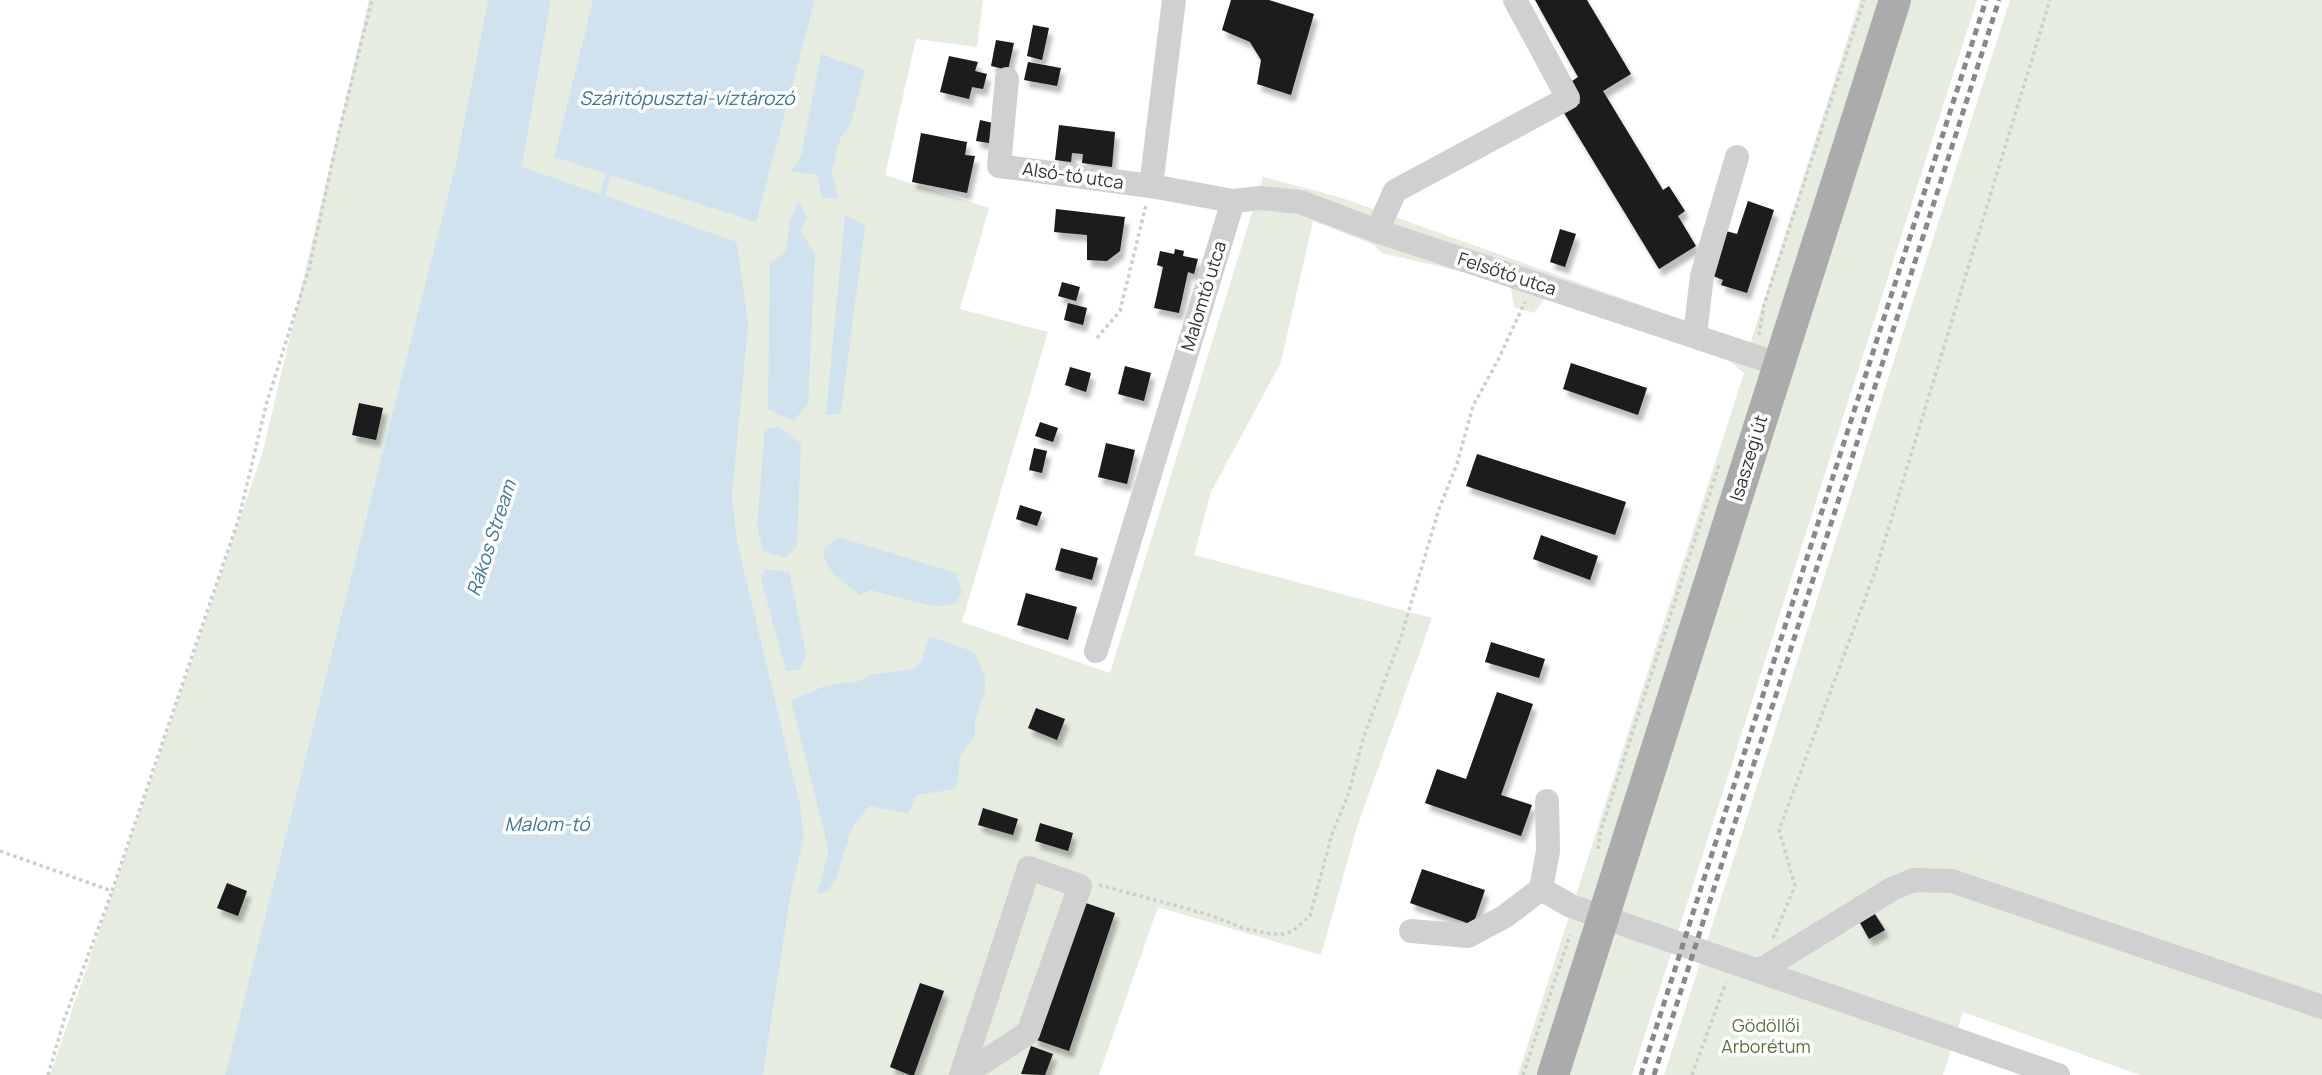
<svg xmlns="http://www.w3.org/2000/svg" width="2322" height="1075" font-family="Manrope,sans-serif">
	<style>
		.green { fill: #e6ecdf }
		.water { fill: #cfe2ee }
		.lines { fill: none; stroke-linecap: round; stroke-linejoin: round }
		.stream { stroke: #cfe2ee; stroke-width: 5 }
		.building { fill: #1a1a1a; filter: url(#shadow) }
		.path { stroke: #cdcdcd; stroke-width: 3.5; stroke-dasharray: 3.5 3.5; stroke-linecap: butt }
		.minor { stroke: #d0d0d0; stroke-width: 24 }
		.major { stroke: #ababab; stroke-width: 32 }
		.rail { stroke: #888; stroke-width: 5; stroke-dasharray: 7 5; stroke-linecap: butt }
		.labels { text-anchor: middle; stroke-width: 7; stroke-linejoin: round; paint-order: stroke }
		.street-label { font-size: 18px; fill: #333; stroke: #fff }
		.park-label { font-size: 18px; fill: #56703f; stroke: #fff }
		.water-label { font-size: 19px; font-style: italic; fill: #3f7597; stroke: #fff }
	</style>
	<defs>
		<filter id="shadow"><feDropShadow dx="4" dy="7" stdDeviation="2" flood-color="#0004"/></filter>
	</defs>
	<rect width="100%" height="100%" fill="#fff"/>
	<g class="green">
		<path d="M369,0h119l-32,162 -231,913h-175l213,-624z"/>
		<path d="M551,0h42l-39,157 202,64 59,-221h168l-6,47 -61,-8 -31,136 104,33 -29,101 88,23 -86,290 148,51 153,-496 76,20 411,147 110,-344h117l-345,1075h-114l226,-702 -13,-11 -178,-63 -7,-2 -12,16 -20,-6 -4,-24 -128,-30 -10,-9 -59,-23 -32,141 -70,130 -17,63 238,63 -75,209 -36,128 -163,-48 -59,168h-336l28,-182 13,-55 -4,-34 -63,-264 -5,-45 -210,-328z"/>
		<path d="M2010,0h312v1075h-182l-177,-63 -20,63h-279z"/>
	</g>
	<g class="water">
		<path d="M488,0h63l-29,167 215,75 11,83 -16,170 5,45 63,264 4,34 -13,55 -28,182h-538l231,-913z"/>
		<path d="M593,0h222l-59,222 -202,-65z"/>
		<path d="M821,54l44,16 -15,56 -9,11 -7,19 3,4 -6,10 7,27 -16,2 -5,-24 -26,-4 10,-15z"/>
		<path d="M798,201l9,15 -7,15 15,22 -7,151 -15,17 -25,-12 2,-146 16,-11 4,-31z"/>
		<path d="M845,215l20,10 -24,189 -15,1z"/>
		<path d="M779,426l22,18 -4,102 -12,12 -22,-7 -6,-25 8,-97z"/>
		<path d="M838,537l118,36 6,19 -6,11 -20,4 -66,-17 -10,5c-16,-13 -35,-23 -37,-45z"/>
		<path d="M765,569l24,3 17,81 -6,17 -14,1 -25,-92z"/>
		<path d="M929,636l45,16 11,25v13l-10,31v13l-15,23 -2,22 -3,10 -38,6 -10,19 -37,-8 -15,17 -6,13 -13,44 -9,11 -10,3 12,-43 -38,-151 34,-14 34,-5 15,-7 39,-5 9,-9z"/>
	</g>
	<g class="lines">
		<path class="stream" d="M601,200l9,-31"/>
	</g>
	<g class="building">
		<path d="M1231,0h38l45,14 -23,81 -34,-11 4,-24 -11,-18 -28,-12z"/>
		<path d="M1535,0h52l44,74 -28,17 60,99 6,-4 16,25 -7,5 18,30 -37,23 -95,-156 16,-10 -11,-20 9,-6z"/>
		<path d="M1033,25l16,3 -7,32 -15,-4z"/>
		<path d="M996,40l18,3 -6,27 -17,-4z"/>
		<path d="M949,56l29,6 -3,9 12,3 -4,15 -11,-2 -3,12 -29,-7z"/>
		<path d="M1028,62l33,6 -4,18 -33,-6z"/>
		<path d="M980,120l13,3 -4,20 -13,-2z"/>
		<path d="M1059,125l56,7 -3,35 -30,-4 1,-9 -11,-1 -1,9 -16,-2z"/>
		<path d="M921,133l46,9 -2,13 10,1 -8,37 -55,-11z"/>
		<path d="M1748,201l26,9 -27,83 -26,-8 2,-5 -10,-4 13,-45 11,3z"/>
		<path d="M1056,209l69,8 -5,34 -13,10 -20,-1v-25l-33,-3z"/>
		<path d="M1560,229l16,5 -11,33 -15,-5z"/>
		<path d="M1175,249l9,2 -1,5 15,3 -4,15 -6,-2 -9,41 -25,-5 9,-41 -6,-2 3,-14 14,3z"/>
		<path d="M1062,282l18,5 -4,14 -18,-5z"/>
		<path d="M1068,303l19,5 -4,17 -19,-5z"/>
		<path d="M1571,363l76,25 -9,27 -75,-26z"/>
		<path d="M1125,366l26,7 -7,28 -26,-7z"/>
		<path d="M1070,367l21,6 -5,19 -21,-7z"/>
		<path d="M359,403l24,5 -7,32 -24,-5z"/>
		<path d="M1040,422l18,6 -5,14 -18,-6z"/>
		<path d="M1106,443l29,7 -8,34 -29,-7z"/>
		<path d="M1034,448l13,3 -5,22 -13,-3z"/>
		<path d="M1477,454l149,48 -11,33 -149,-49z"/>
		<path d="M1020,505l22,7 -5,14 -21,-7z"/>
		<path d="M1541,535l57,21 -8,24 -57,-21z"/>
		<path d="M1061,548l37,10 -6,22 -37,-10z"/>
		<path d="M1026,593l51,14 -9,33 -51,-15z"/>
		<path d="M1491,642l54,17 -6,19 -54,-16z"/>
		<path d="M1497,692l36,12 -32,91 31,10 -11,31 -96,-33 12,-34 29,10z"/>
		<path d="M1036,708l29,11 -8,21 -29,-12z"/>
		<path d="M983,808l35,11 -5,16 -35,-10z"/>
		<path d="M1040,823l33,10 -5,18 -33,-10z"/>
		<path d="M1422,869l63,21 -12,35 -63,-22z"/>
		<path d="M227,883l20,8 -9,25 -21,-8z"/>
		<path d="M1080,901l35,12 -46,138 -35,-12z"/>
		<path d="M1875,914l10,16 -16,9 -9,-16z"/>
		<path d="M920,983l24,8 -30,84h-4l-20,-8z"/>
		<path d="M1031,1046l22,8 -8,21 -24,-1z"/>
	</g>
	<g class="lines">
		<g class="path">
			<path d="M1759,335l5,-30 100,-305"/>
			<path d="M1097,338l23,-27 26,-106"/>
			<path d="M1598,849l3,-19 119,-368"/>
			<path d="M0,851l112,40 127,-373 27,-113 43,-136 30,-137 33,-132"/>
			<path d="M1099,885l111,30 33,13 28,6h13l9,-3 17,-15 22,-82 16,-39 16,-59 37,-99 38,-128 18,-45 16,-58 25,-46 27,-58"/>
			<path d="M1773,938l22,-52 -16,-56 97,-261 174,-569"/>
			<path d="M48,1075l17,-58 47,-125"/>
			<path d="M1523,1075l47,-140"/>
			<path d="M1692,1075l34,-93"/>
		</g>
		<g class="minor">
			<path d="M1007,79l-8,87 152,20"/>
			<path d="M1233,201l27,-3 40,4 77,29 401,133"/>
			<path d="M1377,231l18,-40 173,-93 -53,-98"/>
			<path d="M1695,334l7,-58 35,-119"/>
			<path d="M1096,651l137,-450 -82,-15 23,-186"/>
			<path d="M1547,801l1,50 -7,38 30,17 487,169"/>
			<path d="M1411,931l57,5 36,-19 37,-28"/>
			<path d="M1759,971l133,-82 22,-9 38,1 370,126"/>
			<path d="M961,1075l68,-207 51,18 -52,147 -65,42"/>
		</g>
		<path class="major" d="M1553,1075l342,-1075"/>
		<g class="rail">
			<path d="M1641,1075l345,-1075"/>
			<path d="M1654,1075l345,-1075"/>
		</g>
	</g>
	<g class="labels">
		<g class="street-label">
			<text transform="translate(1073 176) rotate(8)" y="6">Alsó-tó utca</text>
			<text transform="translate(1507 274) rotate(18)" y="6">Felsőtó utca</text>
			<text transform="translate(1204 296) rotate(-73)" y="6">Malomtó utca</text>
			<text transform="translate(1749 458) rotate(-73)" y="6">Isaszegi út</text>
		</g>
		<g class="park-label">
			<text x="1766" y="1032">Gödöllői<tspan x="1766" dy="21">Arborétum</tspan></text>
		</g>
		<g class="water-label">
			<text x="687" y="105">Száritópusztai-víztározó</text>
			<text transform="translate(491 538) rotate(-72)" y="7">Rákos Stream</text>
			<text x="547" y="831">Malom-tó</text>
		</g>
	</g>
</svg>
